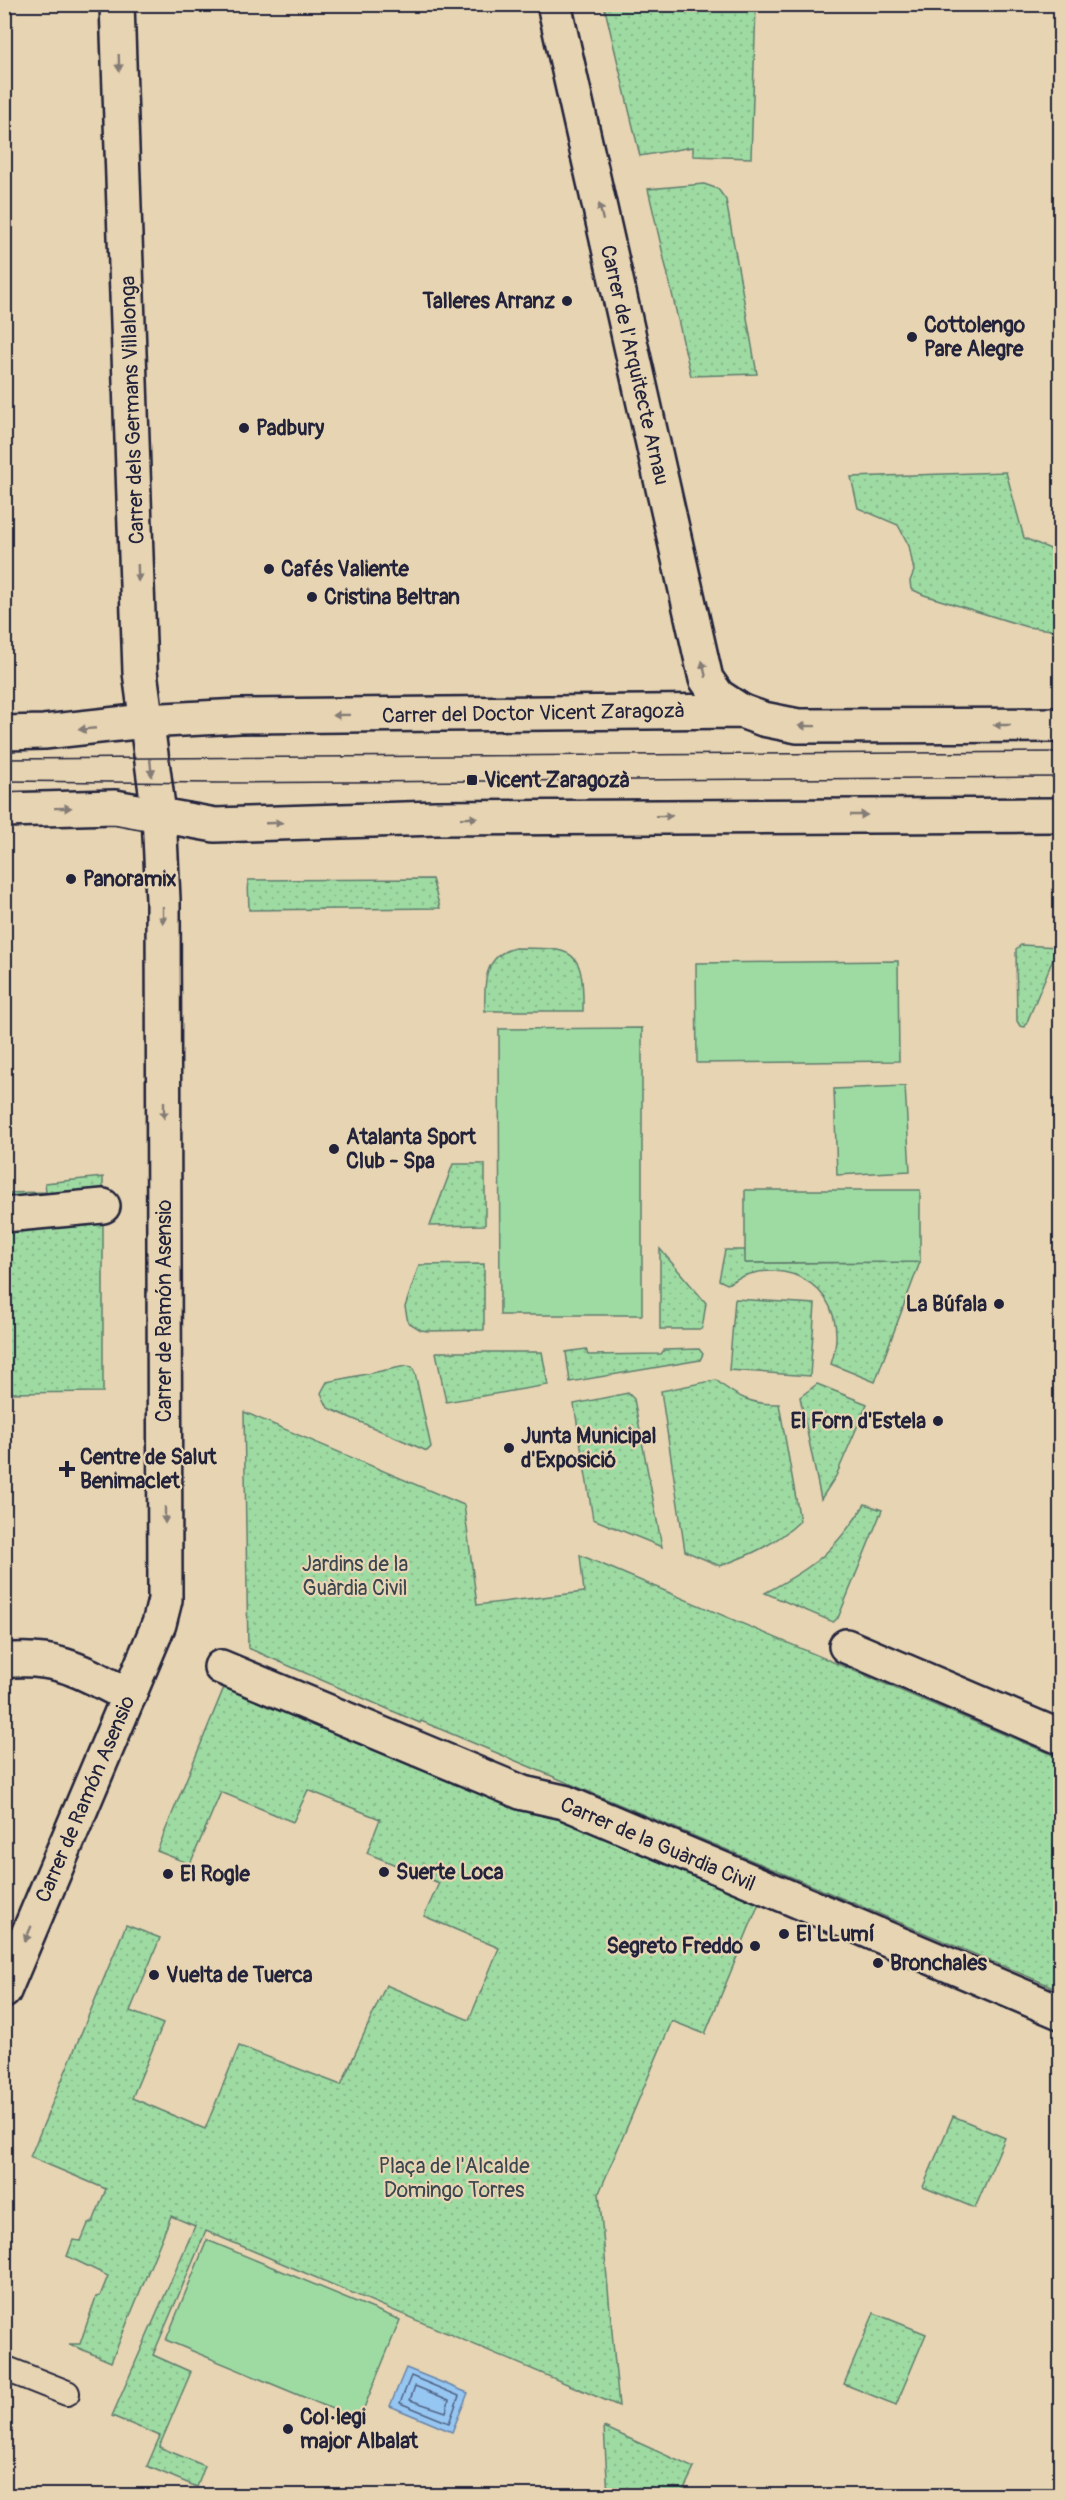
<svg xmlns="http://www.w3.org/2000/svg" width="1065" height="2500" font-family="Pangolin,sans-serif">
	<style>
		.green { fill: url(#green-dots); stroke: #607e6e; stroke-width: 1.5 }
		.pitch { fill: #9edba2; stroke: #607e6e; stroke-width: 1.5 }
		.water { fill: #96c6f2; stroke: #6884a9; stroke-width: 1.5 }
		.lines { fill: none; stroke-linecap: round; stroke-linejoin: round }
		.shore { stroke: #506484; stroke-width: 1.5 }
		.lane-casing { stroke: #22223b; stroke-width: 28 }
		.street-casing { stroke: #22223b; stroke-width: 38 }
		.secondary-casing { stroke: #22223b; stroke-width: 38 }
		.lane { stroke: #e6d4b2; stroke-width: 24 }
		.street { stroke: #e6d4b2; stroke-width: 33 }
		.secondary { stroke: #e6d4b2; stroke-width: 33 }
		.tram { stroke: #22223b; stroke-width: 1.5 }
		.oneway { fill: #847b76 }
		.poi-dot { fill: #22223b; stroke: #e6d4b2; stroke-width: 2 }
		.labels { text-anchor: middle; stroke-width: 4.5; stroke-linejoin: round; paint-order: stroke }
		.poi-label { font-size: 21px; font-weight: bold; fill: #22223b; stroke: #e6d4b2; text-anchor: start }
		.street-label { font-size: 21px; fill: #22223b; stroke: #e6d4b2 }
		.park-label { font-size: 21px; fill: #3b4750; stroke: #e6d4b2 }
	</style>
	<defs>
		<pattern id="green-dots" width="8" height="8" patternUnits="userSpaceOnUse" patternTransform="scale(1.5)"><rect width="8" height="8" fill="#9edba2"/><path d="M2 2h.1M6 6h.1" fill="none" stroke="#88bc8c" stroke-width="1.8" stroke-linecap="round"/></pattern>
	</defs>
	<rect width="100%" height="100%" fill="#e6d4b2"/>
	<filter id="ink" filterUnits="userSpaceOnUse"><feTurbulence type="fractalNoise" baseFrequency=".0167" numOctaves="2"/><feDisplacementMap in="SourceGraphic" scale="12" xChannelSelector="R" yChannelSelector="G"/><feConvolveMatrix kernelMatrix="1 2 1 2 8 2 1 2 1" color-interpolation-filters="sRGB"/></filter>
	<g filter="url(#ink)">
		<g class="green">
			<path d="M604,5h152l-5,153 -58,-2v-9l-53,9z"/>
			<path d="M704,184l14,5 8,11 31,174 -66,2 -43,-187z"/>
			<path d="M1006,472l18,66 36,15v78l-33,-4 -103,-32 -13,-6 -1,-8 4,-10 -5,-25 -11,-21 -40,-17 -7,-31z"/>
			<path d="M432,879l8,29 -191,2 -1,-30z"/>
			<path d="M1021,945l37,2 -33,80 -5,-1 -3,-5 -1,-72z"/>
			<path d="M515,948c59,0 69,0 68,63h-98c-1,-26 -2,-56 30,-63z"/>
			<path d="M453,1164h32v61l-55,1z"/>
			<path d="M103,1177v215l-98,1 -1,-200 42,-1 -1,-9z"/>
			<path d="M660,1249l46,54 -4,26h-42z"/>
			<path d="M725,1250h20l1,13 174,-1 -45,120 -44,-18c24,-70 -42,-117 -104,-80l-8,-4z"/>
			<path d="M484,1264v66l-56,1 -7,-1 -13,-8 -3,-15 14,-42z"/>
			<path d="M735,1299l80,5 -5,72 -81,-6z"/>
			<path d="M586,1349l2,6 73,-1 3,-4 35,-1 4,5 -3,6 -130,22 -4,-30z"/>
			<path d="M436,1352h106l6,33 -102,17z"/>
			<path d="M406,1366l6,1 3,6 16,74 -4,4 -99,-43 -7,-15 6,-11z"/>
			<path d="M716,1380c20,17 37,25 63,24l21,117c-24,23 -50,34 -80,45l-35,-15 -24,-160z"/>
			<path d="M817,1384l50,20 -31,72 -15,23 -21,-102z"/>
			<path d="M628,1393l6,6 28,148 -69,-28 -19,-115z"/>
			<path d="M244,1412l220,93 13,100 107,-13 -4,-37 480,203v232l-639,-269 -1,2 -172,-75z"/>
			<path d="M865,1504l17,6 -44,108 -5,4 -68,-29c50,-27 68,-40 100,-89z"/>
			<path d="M227,1680l498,209 35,12 -55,133 -33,-13 -73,172 20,213 -413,-175 -53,124 38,17 -32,75 46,19 -8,21 -50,-21 13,-30 -48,-20 83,-190 -24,-10 -60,146 -42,-18h11l16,-47 4,-1 8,-20 -41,-20 6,-16 8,1 7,-17 5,-2 13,-33 -76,-32 96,-232 34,13 -30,73 33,13 -31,74 73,31 34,-83 102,39 45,-100 83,35 30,-72 -75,-32 15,-33 -72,-30 13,-34 -72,-29 -15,32 -72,-30 -31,72 -33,-13z"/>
			<path d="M953,2116l52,22 -30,70 -52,-21z"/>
			<path d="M874,2313l52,21 -30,71 -52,-21z"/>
			<path d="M604,2427l90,41 -13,27h-73z"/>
		</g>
		<g class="pitch">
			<path d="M898,961l1,100 -202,2 -1,-100z"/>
			<path d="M642,1028v287h-142l-1,-286z"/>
			<path d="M905,1086l5,85 -73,4 -3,-86z"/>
			<path d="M745,1190h175v72l-175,1z"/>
			<path d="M207,2240l193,80 -41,100 -193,-80z"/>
		</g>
		<path class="water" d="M406,2368l62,25 -16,39 -62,-26z"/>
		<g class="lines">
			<g class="shore">
				<path d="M411,2376l48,20 -10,27 -49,-20z"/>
				<path d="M415,2386l34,14 -3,12 -36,-12z"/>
			</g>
			<g class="lane-casing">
				<path id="lane" d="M4,2368l63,25"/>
			</g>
			<g class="street-casing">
				<g id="street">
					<path d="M554,4l152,675 12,17 23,15"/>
					<path d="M4,1215l99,-9"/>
					<path d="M846,1646l214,91"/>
					<path d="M4,1661c54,-6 79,11 125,35"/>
					<path d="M221,1667l302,126 41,9 496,210"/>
					<path d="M4,1991l155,-367 6,-24 -2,-700 -4,-86 -19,-142 -23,-668"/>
				</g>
			</g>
			<g class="secondary-casing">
				<g id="secondary">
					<path d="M4,733l40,-1 101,-11 95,-5 501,-5 22,8 35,7 262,-1"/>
					<path d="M4,810l111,-3 100,18 221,-7 624,-3"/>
				</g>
			</g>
			<use href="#lane" class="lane"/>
			<use href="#street" class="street"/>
			<use href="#secondary" class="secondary"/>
			<g class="tram">
				<path d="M4,759l1056,-7"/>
				<path d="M4,781l212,2 844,-6"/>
			</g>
		</g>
		<defs><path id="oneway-solid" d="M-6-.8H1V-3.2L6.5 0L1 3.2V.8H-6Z" transform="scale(1.5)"/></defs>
		<g class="oneway">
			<use href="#oneway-solid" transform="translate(119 63) rotate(88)"/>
			<use href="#oneway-solid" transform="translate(601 212) rotate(-103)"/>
			<use href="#oneway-solid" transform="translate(138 573) rotate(89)"/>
			<use href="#oneway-solid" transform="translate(704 669) rotate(-103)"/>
			<use href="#oneway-solid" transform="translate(341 715) rotate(179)"/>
			<use href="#oneway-solid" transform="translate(1002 725) rotate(180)"/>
			<use href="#oneway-solid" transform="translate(807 726) rotate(-179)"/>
			<use href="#oneway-solid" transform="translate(87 729) rotate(175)"/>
			<use href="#oneway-solid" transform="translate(151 768) rotate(84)"/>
			<use href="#oneway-solid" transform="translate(63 808) rotate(-1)"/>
			<use href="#oneway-solid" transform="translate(859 815)"/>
			<use href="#oneway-solid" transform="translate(664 816) rotate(-1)"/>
			<use href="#oneway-solid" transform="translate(469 818) rotate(-1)"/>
			<use href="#oneway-solid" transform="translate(274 823) rotate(-2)"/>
			<use href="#oneway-solid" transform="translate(163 915) rotate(90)"/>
			<use href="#oneway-solid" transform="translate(164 1110) rotate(90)"/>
			<use href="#oneway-solid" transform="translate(165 1515) rotate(90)"/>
			<use href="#oneway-solid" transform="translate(28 1934) rotate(113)"/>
		</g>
	</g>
	<g class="poi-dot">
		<circle cx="567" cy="301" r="6"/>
		<circle cx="912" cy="337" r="6"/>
		<circle cx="244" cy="428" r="6"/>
		<circle cx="269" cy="569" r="6"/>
		<circle cx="312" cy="597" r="6"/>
		<rect x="466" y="774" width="12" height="12" rx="3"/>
		<circle cx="71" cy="879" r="6"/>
		<circle cx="334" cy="1149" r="6"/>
		<circle cx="999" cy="1304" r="6"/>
		<circle cx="938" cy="1421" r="6"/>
		<circle cx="509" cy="1448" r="6"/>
		<path d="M64 1460h6v6h6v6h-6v6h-6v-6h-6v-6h6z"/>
		<circle cx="384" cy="1872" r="6"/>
		<circle cx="168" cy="1874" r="6"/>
		<circle cx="784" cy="1934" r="6"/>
		<circle cx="755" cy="1946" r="6"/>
		<circle cx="878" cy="1963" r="6"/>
		<circle cx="154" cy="1975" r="6"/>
		<circle cx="288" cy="2429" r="6"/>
	</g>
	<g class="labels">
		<g class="poi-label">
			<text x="555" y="308" text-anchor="end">Talleres Arranz</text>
			<text x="924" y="332">Cottolengo<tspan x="924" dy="24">Pare Alegre</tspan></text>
			<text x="256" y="435">Padbury</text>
			<text x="281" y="576">Cafés Valiente</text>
			<text x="324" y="604">Cristina Beltran</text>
			<text x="484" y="787">Vicent Zaragozà</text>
			<text x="83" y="886">Panoramix</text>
			<text x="346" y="1144">Atalanta Sport<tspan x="346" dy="24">Club - Spa</tspan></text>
			<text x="987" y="1311" text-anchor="end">La Búfala</text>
			<text x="926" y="1428" text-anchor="end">El Forn d'Estela</text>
			<text x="521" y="1443">Junta Municipal<tspan x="521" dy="24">d'Exposició</tspan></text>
			<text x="80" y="1464">Centre de Salut<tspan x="80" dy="24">Benimaclet</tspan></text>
			<text x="396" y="1879">Suerte Loca</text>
			<text x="180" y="1881">El Rogle</text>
			<text x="796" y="1941">El LLumí</text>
			<text x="743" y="1953" text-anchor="end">Segreto Freddo</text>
			<text x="890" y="1970">Bronchales</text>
			<text x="166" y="1982">Vuelta de Tuerca</text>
			<text x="300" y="2424">Col·legi<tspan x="300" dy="24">major Albalat</tspan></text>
		</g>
		<g class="street-label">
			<text transform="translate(635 365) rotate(77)" y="7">Carrer de l'Arquitecte Arnau</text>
			<text transform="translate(132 410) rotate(-92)" y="7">Carrer dels Germans Villalonga</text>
			<text transform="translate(533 713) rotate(-1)" y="7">Carrer del Doctor Vicent Zaragozà</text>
			<text transform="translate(164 1311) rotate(-90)" y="7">Carrer de Ramón Asensio</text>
			<text transform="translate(85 1799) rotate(-67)" y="7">Carrer de Ramón Asensio</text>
			<text transform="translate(658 1844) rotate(23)" y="7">Carrer de la Guàrdia Civil</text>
		</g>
		<g class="park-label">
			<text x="355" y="1571">Jardins de la<tspan x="355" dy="24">Guàrdia Civil</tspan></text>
			<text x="454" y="2173">Plaça de l'Alcalde<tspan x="454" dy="24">Domingo Torres</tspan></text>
		</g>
	</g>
	<rect width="1065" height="2500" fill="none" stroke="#e6d4b2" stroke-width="24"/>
	<rect x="12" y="12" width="1041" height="2476" fill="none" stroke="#22223b" stroke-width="2" filter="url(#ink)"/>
</svg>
